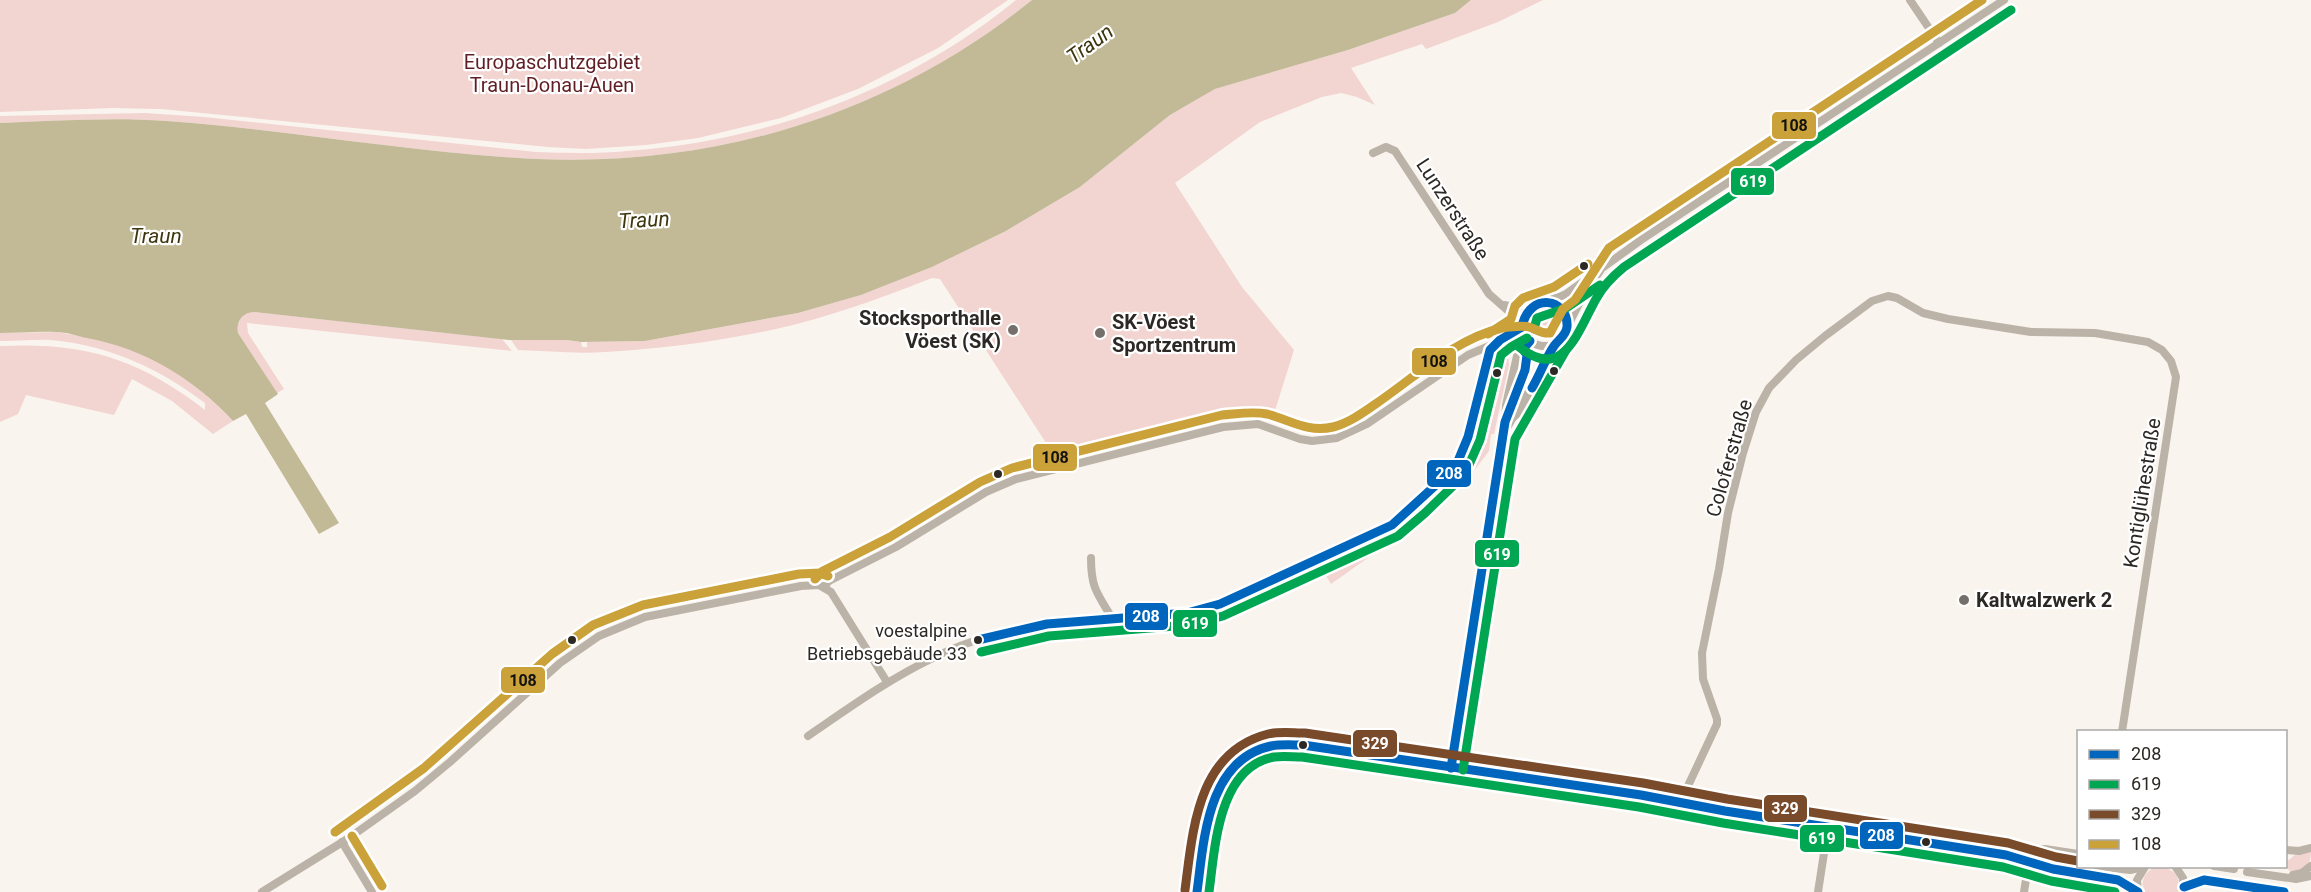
<svg xmlns="http://www.w3.org/2000/svg" width="2311" height="892" font-family="Roboto,sans-serif">
	<style>
		.green { fill: #f2d4d1 }
		.water { fill: #c2ba97 }
		.lines { fill: none; stroke-linecap: round; stroke-linejoin: round }
		.minor-tunnel { stroke: #d1cbc6; stroke-width: 8; stroke-dasharray: 8 4; stroke-linecap: butt }
		.minor { stroke: #bbb3a8; stroke-width: 8 }
		.bus-1-casing { stroke: #fff; stroke-width: 14 }
		.bus-2-casing { stroke: #fff; stroke-width: 14 }
		.bus-3-casing { stroke: #fff; stroke-width: 14 }
		.bus-4-casing { stroke: #fff; stroke-width: 14 }
		.bus-1 { stroke: #0065bd; stroke-width: 9 }
		.bus-2 { stroke: #00a651; stroke-width: 9 }
		.bus-3 { stroke: #7a4b2a; stroke-width: 9 }
		.bus-4 { stroke: #caa239; stroke-width: 9 }
		.bus-dot { fill: #2c2824; stroke: #fff; stroke-width: 2 }
		.poi-dot { fill: #746f6b; stroke: #fff; stroke-width: 2 }
		.labels { text-anchor: middle; stroke-width: 4.5; stroke-linejoin: round; paint-order: stroke }
		.bus-label { font-size: 18px; fill: #2c2824; stroke: #fff; text-anchor: end }
		.park-label { font-size: 20px; fill: #601e25; stroke: #fff }
		.street-label { font-size: 20px; fill: #2c2824; stroke: #fff }
		.poi-label { font-size: 20px; font-weight: bold; fill: #2c2824; stroke: #fff; text-anchor: start }
		.water-label { font-size: 21px; font-style: italic; fill: #3e360e; stroke: #fff }
		.line-badge { stroke: #fff; stroke-width: 2 }
		.badge-label { font-size: 16px; text-anchor: middle; font-weight: bold; fill: #fff }
		.pale-badge-label { font-size: 16px; text-anchor: middle; font-weight: bold; fill: #111 }
	</style>
	<rect width="100%" height="100%" fill="#faf4ef"/>
	<g class="green">
		<path d="M0,0h1008l-70,48 -80,41 -77,29 -83,20 -52,7 -60,4 -38,-2 -387,-38 -49,-1 -112,4z"/>
		<path d="M1016,0h16c-141,114 -315,167 -496,159 -123,-6 -246,-29 -369,-38 -56,-4 -112,0 -167,2v-7l145,-3 59,4 332,35c30,1 61,2 91,-1 139,-9 281,-62 389,-151z"/>
		<path d="M1471,0h72l-45,22 -72,27 -4,-5 -71,24 24,37 -18,-8 -16,-4 -19,4 -62,25 -85,61 67,104 52,63 -21,67 -18,-6 -7,1 -191,48 -117,-181 -8,-1c-51,20 -102,39 -156,51 -56,12 -114,20 -171,23 -29,2 -58,-1 -87,-2l-7,-10h56l14,2 1,5h5v-5l58,-1 153,-28 63,-18 71,-28 74,-36 74,-44 90,-72 45,-26 133,-39 107,-37z"/>
		<circle cx="1546" cy="325" r="13"/>
		<path d="M254,312l248,27 10,12 -265,-28 1,10 36,56 -7,4 -39,-60c-2,-12 4,-20 16,-21z"/>
		<path d="M57,332c26,5 53,8 78,18 38,16 70,42 98,71l-20,13 -41,-33 -40,-22 -18,36 -88,-20 -8,19 -18,8v-76c84,-4 138,12 205,64v-7c-45,-34 -96,-58 -154,-63 -16,-1 -34,1 -51,1v-8z"/>
		<path d="M1503,346l5,8 1,11 -15,69h-3l-2,17 -19,25 -63,54 -76,54 -10,-17 73,-35 32,-26 35,-36 12,-23 21,-81 3,-4 -4,-3 4,-9z"/>
		<path d="M2311,851c0,16 -6,17 -20,22l-5,-7v-4l9,-7z"/>
		<path d="M2157,866c15,1 25,10 21,26h-34c-4,-12 1,-21 13,-26z"/>
	</g>
	<path class="water" d="M1032,0h439l-16,13 -107,37 -133,39 -45,26 -90,72 -74,44 -74,36 -71,28 -63,18 -153,28 -64,1 -14,-2h-58l-255,-28c-12,1 -18,9 -16,21l40,61 -13,9 74,120 -20,11 -73,-120 -13,7c-40,-43 -88,-72 -146,-83 -10,-2 -21,-6 -31,-6 -19,-1 -38,1 -56,1v-210c55,-2 111,-6 167,-2 123,9 246,32 369,38 181,8 355,-45 496,-159z"/>
	<g class="lines">
		<path class="minor-tunnel" d="M1480,590l23,-155"/>
		<g class="minor">
			<path d="M1910,0l29,43"/>
			<path d="M1373,153l13,-6 9,4 94,143 25,22 9,5"/>
			<path d="M1600,271l-16,23 -24,47c-27,18 -52,-16 -29,-34 8,-6 24,-7 35,-13l75,-54 363,-240"/>
			<path d="M1549,303c12,3 18,11 18,23"/>
			<path d="M1504,305l25,4"/>
			<path d="M1504,339l19,10 -6,7 -11,49 -1,17"/>
			<path d="M1525,370l2,-15 -4,-6 2,-2"/>
			<path d="M1539,376l9,-17"/>
			<path d="M1509,414l14,-38"/>
			<path d="M1511,419c19,-15 40,-38 39,-63"/>
			<path d="M1503,435l15,-27 18,-27"/>
			<path d="M1091,558c0,30 6,35 21,60"/>
			<path d="M824,587l5,-6 67,-34 90,-55 30,-13 207,-52 35,-3 42,15 12,2 25,-3 30,-14 101,-69 26,-11 17,-12 11,-5"/>
			<path d="M808,736c41,-28 81,-57 125,-78 35,-18 75,-28 114,-34l140,-11 33,-9 153,-69 19,-10 25,-21 32,-31 9,-12 10,-24 20,-80 6,-13"/>
			<path d="M1451,768l29,-178"/>
			<path d="M1685,804l2,-16 30,-64v-5l-14,-40 -1,-26 17,-84 9,-56 15,-60 13,-41 13,-24 27,-28 29,-24 47,-35 16,-5 9,2 26,15 25,6 83,13 64,1 53,9 14,8 9,11 5,16 -54,355"/>
			<path d="M342,842l30,50"/>
			<path d="M1948,846l58,9 47,14 65,11 20,12"/>
			<path d="M2286,850l13,1 12,-3"/>
			<path d="M2030,861l13,-2 35,5"/>
			<path d="M2097,866l33,4 14,-3"/>
			<path d="M2175,866l8,12v14"/>
			<path d="M2214,866l20,3"/>
			<path d="M2247,872l49,7 15,-3"/>
			<path d="M2293,875l9,-2 9,-7"/>
			<path d="M2245,885l39,7"/>
			<path d="M2184,887c16,-8 30,-6 48,-4"/>
			<path d="M262,892l87,-54 66,-47 35,-29 110,-99 39,-27 46,-19 156,-31 18,-1 12,7 56,90"/>
			<path d="M1197,892c10,-67 11,-158 106,-147l338,50 84,16 212,33"/>
			<path d="M1818,892l10,-65"/>
			<path d="M2024,892l5,-31 4,-10 12,-2 33,5"/>
			<path d="M2138,892l-1,-12 8,-13"/>
		</g>
		<g class="bus-1-casing">
			<g id="bus-1">
				<path d="M1522,327c7,-36 47,-29 45,0 -1,9 -9,13 -13,19 -9,13 -14,29 -22,42"/>
				<path d="M978,640l69,-16 140,-11 33,-9 172,-79 57,-52 9,-12 10,-24 22,-87 10,-10 22,-13"/>
				<path d="M1451,768l54,-346 20,-52 2,-15 -4,-6 7,-8"/>
				<path d="M2184,887l20,-7 80,12"/>
				<path d="M1197,892c7,-52 10,-132 74,-146 10,-2 22,-1 32,-1l338,50 84,16 281,44 47,14 65,11 20,12"/>
			</g>
		</g>
		<g class="bus-2-casing">
			<g id="bus-2">
				<path d="M1534,329l3,-11 29,-10 34,-23"/>
				<path d="M1518,346c45,38 60,-15 78,-47 7,-13 17,-23 28,-32l387,-257"/>
				<path d="M981,652l68,-16 139,-11 35,-9 175,-80 27,-23 33,-32 10,-14 12,-27 21,-85 10,-8 16,-9"/>
				<path d="M1463,770l52,-331 51,-89"/>
				<path d="M1209,892c6,-44 9,-125 65,-135 9,-1 19,0 28,0l337,50 84,16 280,44 48,14 64,11"/>
			</g>
		</g>
		<g class="bus-3-casing">
			<path id="bus-3" d="M1185,890c8,-60 12,-138 83,-156 11,-3 25,-1 37,-1l338,50 84,16 281,44 48,14 22,4"/>
		</g>
		<g class="bus-4-casing">
			<g id="bus-4">
				<path d="M1488,334l23,-15 4,-13 8,-8 31,-11 34,-23"/>
				<path d="M815,579l8,-8 67,-34 90,-55 32,-14 210,-53c15,-1 30,-4 45,-1 23,6 41,19 66,13 16,-4 31,-15 44,-24 38,-26 78,-64 125,-75 7,-1 19,-3 27,-1 8,2 11,7 21,6l13,-24 12,-9 34,-52 373,-248"/>
				<path d="M335,832l89,-64 128,-114 41,-29 50,-20 156,-31 21,-1 8,3"/>
				<path d="M352,836l30,50"/>
			</g>
		</g>
		<use href="#bus-1" class="bus-1"/>
		<use href="#bus-2" class="bus-2"/>
		<use href="#bus-3" class="bus-3"/>
		<use href="#bus-4" class="bus-4"/>
	</g>
	<g class="bus-dot">
		<circle cx="1584" cy="266" r="5"/>
		<circle cx="1554" cy="371" r="5"/>
		<circle cx="1497" cy="373" r="5"/>
		<circle cx="998" cy="474" r="5"/>
		<circle cx="572" cy="640" r="5"/>
		<circle cx="978" cy="640" r="5"/>
		<circle cx="1303" cy="745" r="5"/>
		<circle cx="1926" cy="842" r="5"/>
	</g>
	<g class="poi-dot">
		<circle cx="1013" cy="330" r="6"/>
		<circle cx="1100" cy="333" r="6"/>
		<circle cx="1964" cy="600" r="6"/>
	</g>
	<g class="labels">
		<g class="bus-label">
			<text x="967" y="637">voestalpine<tspan x="967" dy="23">Betriebsgebäude 33</tspan></text>
		</g>
		<g class="park-label">
			<text x="552" y="69">Europaschutzgebiet<tspan x="552" dy="23">Traun-Donau-Auen</tspan></text>
		</g>
		<g class="street-label">
			<text transform="translate(1453 209) rotate(57)" y="7">Lunzerstraße</text>
			<text transform="translate(1729 458) rotate(-74)" y="7">Coloferstraße</text>
			<text transform="translate(2142 493) rotate(-81)" y="7">Kontiglühestraße</text>
		</g>
		<g class="poi-label">
			<text x="1001" y="325" text-anchor="end">Stocksporthalle<tspan x="1001" dy="23">Vöest (SK)</tspan></text>
			<text x="1112" y="329">SK-Vöest<tspan x="1112" dy="23">Sportzentrum</tspan></text>
			<text x="1976" y="607">Kaltwalzwerk 2</text>
		</g>
		<g class="water-label">
			<text transform="translate(1090 44) rotate(-36)" y="7">Traun</text>
			<text transform="translate(644 220) rotate(-3)" y="7">Traun</text>
			<text x="156" y="243">Traun</text>
		</g>
	</g>
	<g class="line-badge">
		<rect x="1771" y="111" width="46" height="29" rx="6" fill="#caa239"/>
		<rect x="1730" y="167" width="45" height="29" rx="6" fill="#00a651"/>
		<rect x="1411" y="347" width="46" height="29" rx="6" fill="#caa239"/>
		<rect x="1032" y="443" width="46" height="29" rx="6" fill="#caa239"/>
		<rect x="1426" y="459" width="46" height="29" rx="6" fill="#0065bd"/>
		<rect x="1474" y="539" width="46" height="29" rx="6" fill="#00a651"/>
		<rect x="1124" y="602" width="45" height="29" rx="6" fill="#0065bd"/>
		<rect x="1172" y="609" width="46" height="29" rx="6" fill="#00a651"/>
		<rect x="500" y="666" width="46" height="28" rx="6" fill="#caa239"/>
		<rect x="1352" y="729" width="46" height="29" rx="6" fill="#7a4b2a"/>
		<rect x="1763" y="794" width="45" height="29" rx="6" fill="#7a4b2a"/>
		<rect x="1859" y="821" width="45" height="29" rx="6" fill="#0065bd"/>
		<rect x="1799" y="824" width="46" height="29" rx="6" fill="#00a651"/>
	</g>
	<g class="badge-label">
		<text x="1753" y="187">619</text>
		<text x="1449" y="479">208</text>
		<text x="1497" y="560">619</text>
		<text x="1146" y="622">208</text>
		<text x="1195" y="629">619</text>
		<text x="1375" y="749">329</text>
		<text x="1785" y="814">329</text>
		<text x="1881" y="841">208</text>
		<text x="1822" y="844">619</text>
	</g>
	<g class="pale-badge-label">
		<text x="1794" y="131">108</text>
		<text x="1434" y="367">108</text>
		<text x="1055" y="463">108</text>
		<text x="523" y="686">108</text>
	</g>
	<rect x="2077" y="730" width="210" height="138" fill="#ffffff" stroke="#aba9a7" stroke-width="1.5"/>
	<rect x="2089" y="750" width="30" height="9" fill="#0065bd" stroke="#aba9a7" stroke-width="1.5"/>
	<text x="2131" y="760" font-size="18" fill="#2c2824">208</text>
	<rect x="2089" y="780" width="30" height="9" fill="#00a651" stroke="#aba9a7" stroke-width="1.5"/>
	<text x="2131" y="790" font-size="18" fill="#2c2824">619</text>
	<rect x="2089" y="810" width="30" height="9" fill="#7a4b2a" stroke="#aba9a7" stroke-width="1.5"/>
	<text x="2131" y="820" font-size="18" fill="#2c2824">329</text>
	<rect x="2089" y="840" width="30" height="9" fill="#caa239" stroke="#aba9a7" stroke-width="1.5"/>
	<text x="2131" y="850" font-size="18" fill="#2c2824">108</text>
</svg>
